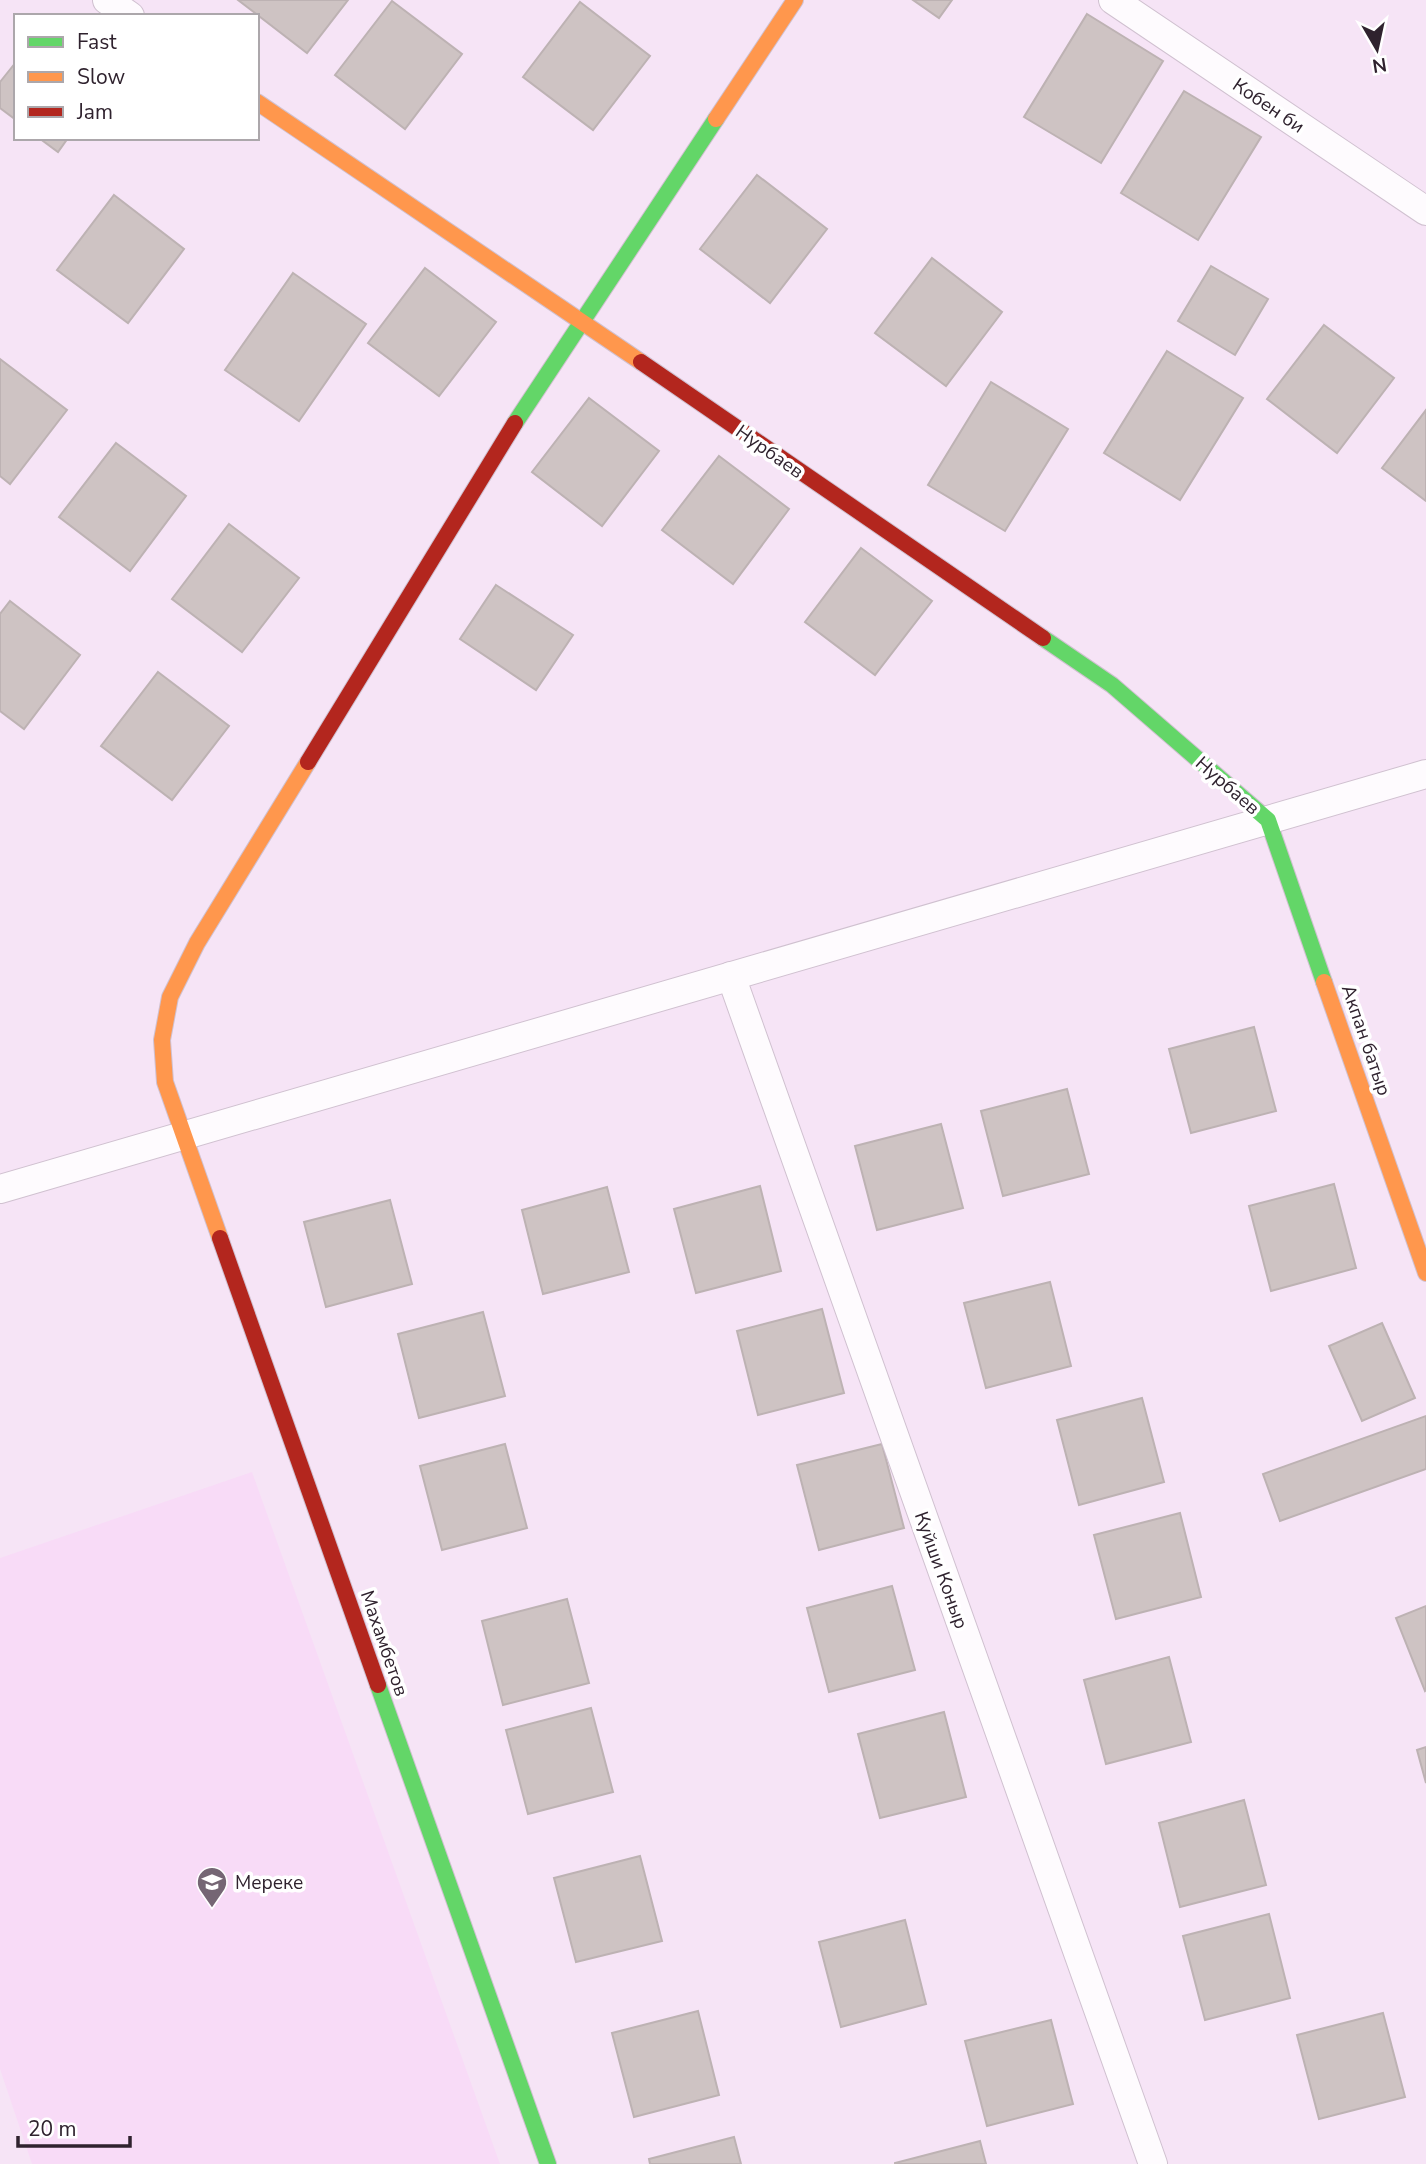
<svg xmlns="http://www.w3.org/2000/svg" width="1426" height="2164" font-family="'Nunito Sans',sans-serif">
	<style>
		.built { fill: #f8dbf7 }
		.building { fill: #cec3c3; stroke: #bdb2b3; stroke-width: 2 }
		.lines { fill: none; stroke-linecap: round; stroke-linejoin: round }
		.street-casing { stroke: #d0c1d0; stroke-width: 30 }
		.fast-casing { stroke: #d0c1d0; stroke-width: 18 }
		.slow-casing { stroke: #d0c1d0; stroke-width: 18 }
		.jam-casing { stroke: #d0c1d0; stroke-width: 18 }
		.street { stroke: #fefbfe; stroke-width: 28 }
		.fast { stroke: #63d668; stroke-width: 16 }
		.slow { stroke: #ff974d; stroke-width: 16 }
		.jam { stroke: #b3261e; stroke-width: 16 }
		.labels { text-anchor: middle; stroke-width: 7; stroke-linejoin: round; paint-order: stroke }
		.street-label { font-size: 19px; fill: #2f222e; stroke: #fff }
		.poi-label { font-size: 19px; fill: #2f222e; stroke: #fff; text-anchor: start }
	</style>
	<rect width="100%" height="100%" fill="#f6e4f6"/>
	<path class="built" d="M252,1472l248,692h-468l-32,-95v-511z"/>
	<g class="building">
		<path d="M238,0h110l-41,53z"/>
		<path d="M913,0h39l-13,18z"/>
		<path d="M392,1l70,53 -57,75 -70,-54z"/>
		<path d="M580,2l70,54 -57,74 -70,-53z"/>
		<path d="M1087,14l76,47 -62,102 -77,-46z"/>
		<path d="M16,62v58l-16,-12v-26z"/>
		<path d="M1184,91l77,46 -63,103 -77,-47z"/>
		<path d="M39,138h29l-10,14z"/>
		<path d="M757,175l70,54 -57,74 -70,-54z"/>
		<path d="M114,195l70,54 -56,74 -71,-53z"/>
		<path d="M932,258l70,54 -56,74 -71,-53z"/>
		<path d="M1211,266l57,33 -33,56 -57,-34z"/>
		<path d="M425,268l71,54 -57,74 -71,-53z"/>
		<path d="M293,273l73,51 -67,97 -74,-51z"/>
		<path d="M1324,325l70,53 -57,75 -70,-54z"/>
		<path d="M1167,351l76,47 -63,102 -76,-47z"/>
		<path d="M0,359l67,51 -57,74 -10,-8z"/>
		<path d="M991,382l77,47 -63,102 -77,-46z"/>
		<path d="M589,398l70,53 -57,75 -70,-54z"/>
		<path d="M1426,410v91l-44,-33z"/>
		<path d="M116,443l70,53 -56,75 -71,-54z"/>
		<path d="M719,456l70,53 -56,75 -71,-54z"/>
		<path d="M229,524l70,54 -57,74 -70,-53z"/>
		<path d="M861,548l71,53 -57,74 -70,-53z"/>
		<path d="M496,585l77,50 -37,55 -76,-51z"/>
		<path d="M10,601l70,54 -56,74 -24,-18v-97z"/>
		<path d="M158,672l71,54 -57,74 -71,-54z"/>
		<path d="M1254,1027l22,84 -85,22 -22,-84z"/>
		<path d="M1067,1089l22,85 -86,22 -22,-85z"/>
		<path d="M941,1124l22,84 -86,22 -22,-84z"/>
		<path d="M1334,1184l22,84 -85,23 -22,-85z"/>
		<path d="M760,1186l21,85 -85,22 -22,-84z"/>
		<path d="M607,1187l22,85 -86,22 -21,-84z"/>
		<path d="M390,1200l22,84 -86,23 -22,-85z"/>
		<path d="M1050,1282l21,84 -85,22 -22,-85z"/>
		<path d="M822,1309l22,84 -86,22 -21,-84z"/>
		<path d="M483,1312l22,84 -86,22 -21,-84z"/>
		<path d="M1382,1323l33,75 -53,23 -33,-75z"/>
		<path d="M1142,1398l22,84 -85,23 -22,-85z"/>
		<path d="M1426,1416v53l-146,52 -17,-47z"/>
		<path d="M505,1444l22,84 -85,22 -22,-84z"/>
		<path d="M882,1444l22,84 -85,22 -22,-85z"/>
		<path d="M1180,1513l21,84 -85,22 -22,-84z"/>
		<path d="M892,1586l23,84 -86,22 -22,-84z"/>
		<path d="M567,1599l22,84 -86,22 -21,-84z"/>
		<path d="M1426,1606v84l-1,1 -29,-73z"/>
		<path d="M1169,1657l22,85 -85,22 -22,-84z"/>
		<path d="M591,1708l22,84 -85,22 -22,-84z"/>
		<path d="M944,1712l22,85 -86,21 -22,-84z"/>
		<path d="M1426,1747v36l-9,-33z"/>
		<path d="M1244,1800l22,85 -86,22 -21,-84z"/>
		<path d="M640,1856l22,85 -86,21 -22,-84z"/>
		<path d="M1269,1914l21,84 -85,22 -22,-84z"/>
		<path d="M905,1920l21,84 -85,23 -22,-85z"/>
		<path d="M698,2011l21,84 -85,22 -22,-84z"/>
		<path d="M1383,2013l22,84 -86,22 -22,-84z"/>
		<path d="M1051,2020l22,84 -86,22 -22,-85z"/>
		<path d="M734,2137l7,27h-91l-1,-5z"/>
		<path d="M980,2141l6,23h-91v-1z"/>
	</g>
	<g class="lines">
		<g class="street-casing">
			<g id="street">
				<path d="M107,0l23,16"/>
				<path d="M1113,0l313,211"/>
				<path d="M731,976l422,1188"/>
				<path d="M0,1189l1426,-415"/>
			</g>
		</g>
		<g class="fast-casing">
			<g id="fast">
				<path d="M515,423l201,-304"/>
				<path d="M1043,638l69,47 156,135 56,162"/>
				<path d="M378,1685l170,479"/>
			</g>
		</g>
		<g class="slow-casing">
			<g id="slow">
				<path d="M257,102l384,260"/>
				<path d="M716,119l79,-119"/>
				<path d="M1324,982l102,291"/>
				<path d="M220,1238l-55,-156 -3,-42 8,-43 27,-54 111,-181"/>
			</g>
		</g>
		<g class="jam-casing">
			<g id="jam">
				<path d="M641,362l402,276"/>
				<path d="M308,762l207,-339"/>
				<path d="M220,1238l158,447"/>
			</g>
		</g>
		<use href="#street" class="street"/>
		<use href="#fast" class="fast"/>
		<use href="#slow" class="slow"/>
		<use href="#jam" class="jam"/>
	</g>
	<defs>
		<g id="school-pin" transform="scale(1.575)"><path d="M0 17L-7.5 6A9.5 9.5 0 1 1 7.5 6Z" fill="#756674" stroke="#fff"/><path d="M0-5L7-2L0 1L-7-2ZM-4 1L0 2.5L4 1V4Q0 6-4 4Z" fill="#fff"/></g>
	</defs>
	<g fill-rule="evenodd">
		<use href="#school-pin" x="212" y="1882"/>
	</g>
	<g class="labels">
		<g class="street-label">
			<text transform="translate(1269 105) rotate(34)" y="7">Кобен би</text>
			<text transform="translate(770 451) rotate(35)" y="7">Нурбаев</text>
			<text transform="translate(1228 785) rotate(41)" y="7">Нурбаев</text>
			<text transform="translate(1367 1040) rotate(71)" y="7">Акпан батыр</text>
			<text transform="translate(942 1570) rotate(70)" y="7">Куйши Коныр</text>
			<text transform="translate(385 1643) rotate(71)" y="7">Махамбетов</text>
		</g>
		<g class="poi-label">
			<text x="235" y="1889">Мереке</text>
		</g>
	</g>
	<rect x="14" y="14" width="245" height="126" fill="#ffffff" stroke="#aca7ab" stroke-width="2"/>
	<rect x="28" y="37" width="35" height="10" fill="#63d668" stroke="#aca7ab" stroke-width="2"/>
	<text x="77" y="49" font-size="21" fill="#2f222e">Fast</text>
	<rect x="28" y="72" width="35" height="10" fill="#ff974d" stroke="#aca7ab" stroke-width="2"/>
	<text x="77" y="84" font-size="21" fill="#2f222e">Slow</text>
	<rect x="28" y="107" width="35" height="10" fill="#b3261e" stroke="#aca7ab" stroke-width="2"/>
	<text x="77" y="119" font-size="21" fill="#2f222e">Jam</text>
	<g transform="translate(1377 49) rotate(171)" stroke="#ffffff" stroke-width="5" paint-order="stroke">
	<path d="M0-5L12 26L0 18L-12 26Z" fill="#2f222e"/>
	<text y="-10" font-size="19" font-weight="bold" text-anchor="middle" fill="#2f222e">N</text>
	</g>
	<path d="M18 2136v10h112v-10" fill="none" stroke="#2f222e" stroke-width="3.5"/>
	<text x="28" y="2136" font-size="21" fill="#2f222e" stroke="#ffffff" stroke-width="5" paint-order="stroke">20 m</text>
</svg>
